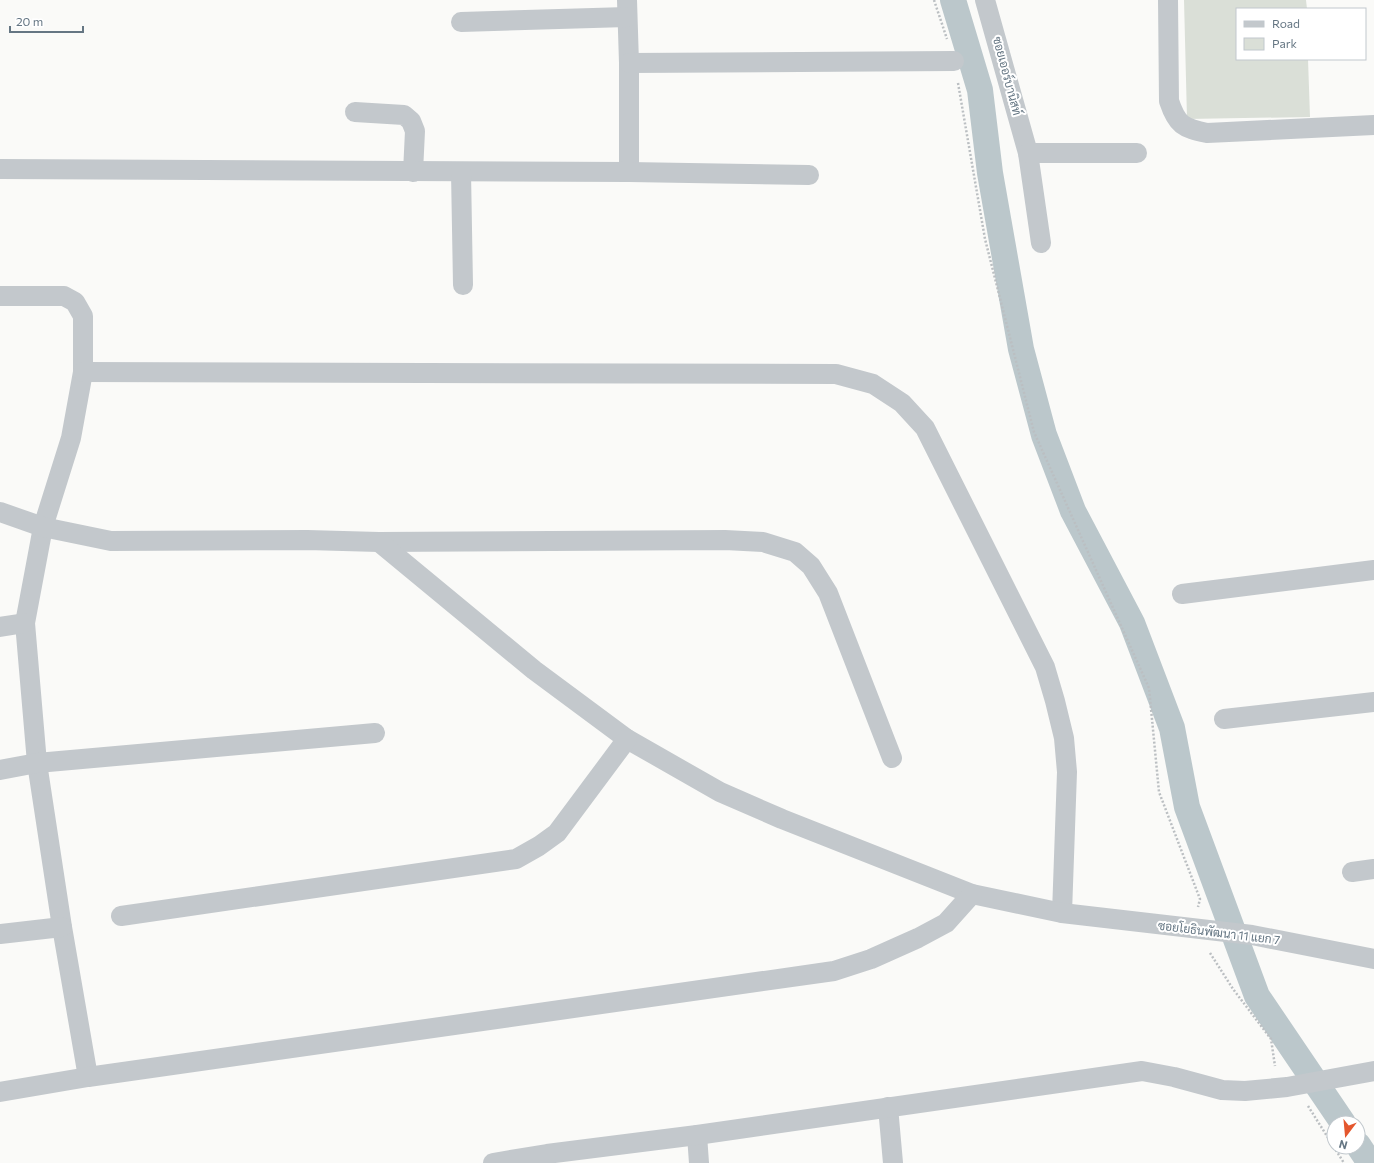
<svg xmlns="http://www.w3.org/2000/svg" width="1374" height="1163" font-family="Commissioner,Sarabun,sans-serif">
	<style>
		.green { fill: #dadfd7 }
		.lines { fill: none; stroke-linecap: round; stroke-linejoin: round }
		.canal { stroke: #bbc7cb; stroke-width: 26 }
		.path { stroke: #bbbfc2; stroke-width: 2.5; stroke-dasharray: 2 2; stroke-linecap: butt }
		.street { stroke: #c3c8cc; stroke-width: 20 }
		.labels { text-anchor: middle; stroke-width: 4; stroke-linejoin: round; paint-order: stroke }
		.street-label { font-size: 12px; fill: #657683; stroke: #fff }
	</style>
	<rect width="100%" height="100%" fill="#fafaf8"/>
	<path class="green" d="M1184,0h122l1,9h-70v50h71l2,58 -123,2z"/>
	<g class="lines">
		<g class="canal">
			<path d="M953,0l27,90 10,83 31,176 23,86 29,76 59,112 40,105 15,79 70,189 86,127"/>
			<path d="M1358,1145l12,18"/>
		</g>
		<g class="path">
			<path d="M934,0l13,39"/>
			<path d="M958,83l27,156 49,193 115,256 10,104 41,107 -2,8"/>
			<path d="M1210,953l23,36 38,50 4,27"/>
			<path d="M1308,1106l36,57"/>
		</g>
		<g class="street">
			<path d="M627,0l2,63v109"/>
			<path d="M985,0l43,153 13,90"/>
			<path d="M1168,0l1,101c8,24 14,27 38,32l167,-8"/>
			<path d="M461,22l166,-5"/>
			<path d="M629,63l325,-2"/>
			<path d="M355,112l49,3 7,6 4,10 -2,41"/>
			<path d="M1028,153h109"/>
			<path d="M0,169l629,3 180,3"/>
			<path d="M461,172l2,113"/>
			<path d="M0,296h64l11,6 8,14v56l-12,66 -28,89 -18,96 12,140 25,164 26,150"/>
			<path d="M83,372l753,2 37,10 29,19 23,25 120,239 10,34 9,37 3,34 -5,141"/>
			<path d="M0,512l43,15 68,14 196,-1 72,2 346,-2 38,2 32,10 16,14 17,27 64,165"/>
			<path d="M379,542l155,128 93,69 93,53 62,27 190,75 90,19 190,22 122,24"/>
			<path d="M1182,594l192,-24"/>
			<path d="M0,627l25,-4"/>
			<path d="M1224,719l150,-17"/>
			<path d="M0,770l37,-7 338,-30"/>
			<path d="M1352,872l22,-3"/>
			<path d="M121,916l395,-57 23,-13 18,-13 70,-94"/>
			<path d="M0,934l62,-7"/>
			<path d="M0,1092l88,-15 746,-106 37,-12 47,-21 28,-15 26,-29"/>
			<path d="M888,1107l5,56"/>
			<path d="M697,1135l2,28"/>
			<path d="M493,1163l54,-9 150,-19 445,-64 32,6 48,13 23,1 42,-4 87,-16"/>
		</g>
	</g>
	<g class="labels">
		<g class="street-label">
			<text transform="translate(1007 76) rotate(75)" y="4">ซอยเออร์บานิสท์</text>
			<text transform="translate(1219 933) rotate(7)" y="4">ซอยโยธินพัฒนา 11 แยก 7</text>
		</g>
	</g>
	<rect x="1236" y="8" width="130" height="52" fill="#ffffff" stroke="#c1c8cd"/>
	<rect x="1244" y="21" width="20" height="6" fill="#c3c8cc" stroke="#c1c8cd"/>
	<text x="1272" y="28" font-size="12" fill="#657683">Road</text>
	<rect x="1244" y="38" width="20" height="12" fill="#dadfd7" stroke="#c1c8cd"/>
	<text x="1272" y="48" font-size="12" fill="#657683">Park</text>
	<g transform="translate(1346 1135) rotate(196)"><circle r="19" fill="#ffffff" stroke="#c1c8cd"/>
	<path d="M0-3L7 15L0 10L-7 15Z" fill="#e4572e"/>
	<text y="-6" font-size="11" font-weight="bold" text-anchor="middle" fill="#657683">N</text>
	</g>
	<path d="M10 26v6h73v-6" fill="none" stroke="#657683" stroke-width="2"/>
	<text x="16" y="26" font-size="12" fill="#657683" stroke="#ffffff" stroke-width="3" paint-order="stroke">20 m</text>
</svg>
